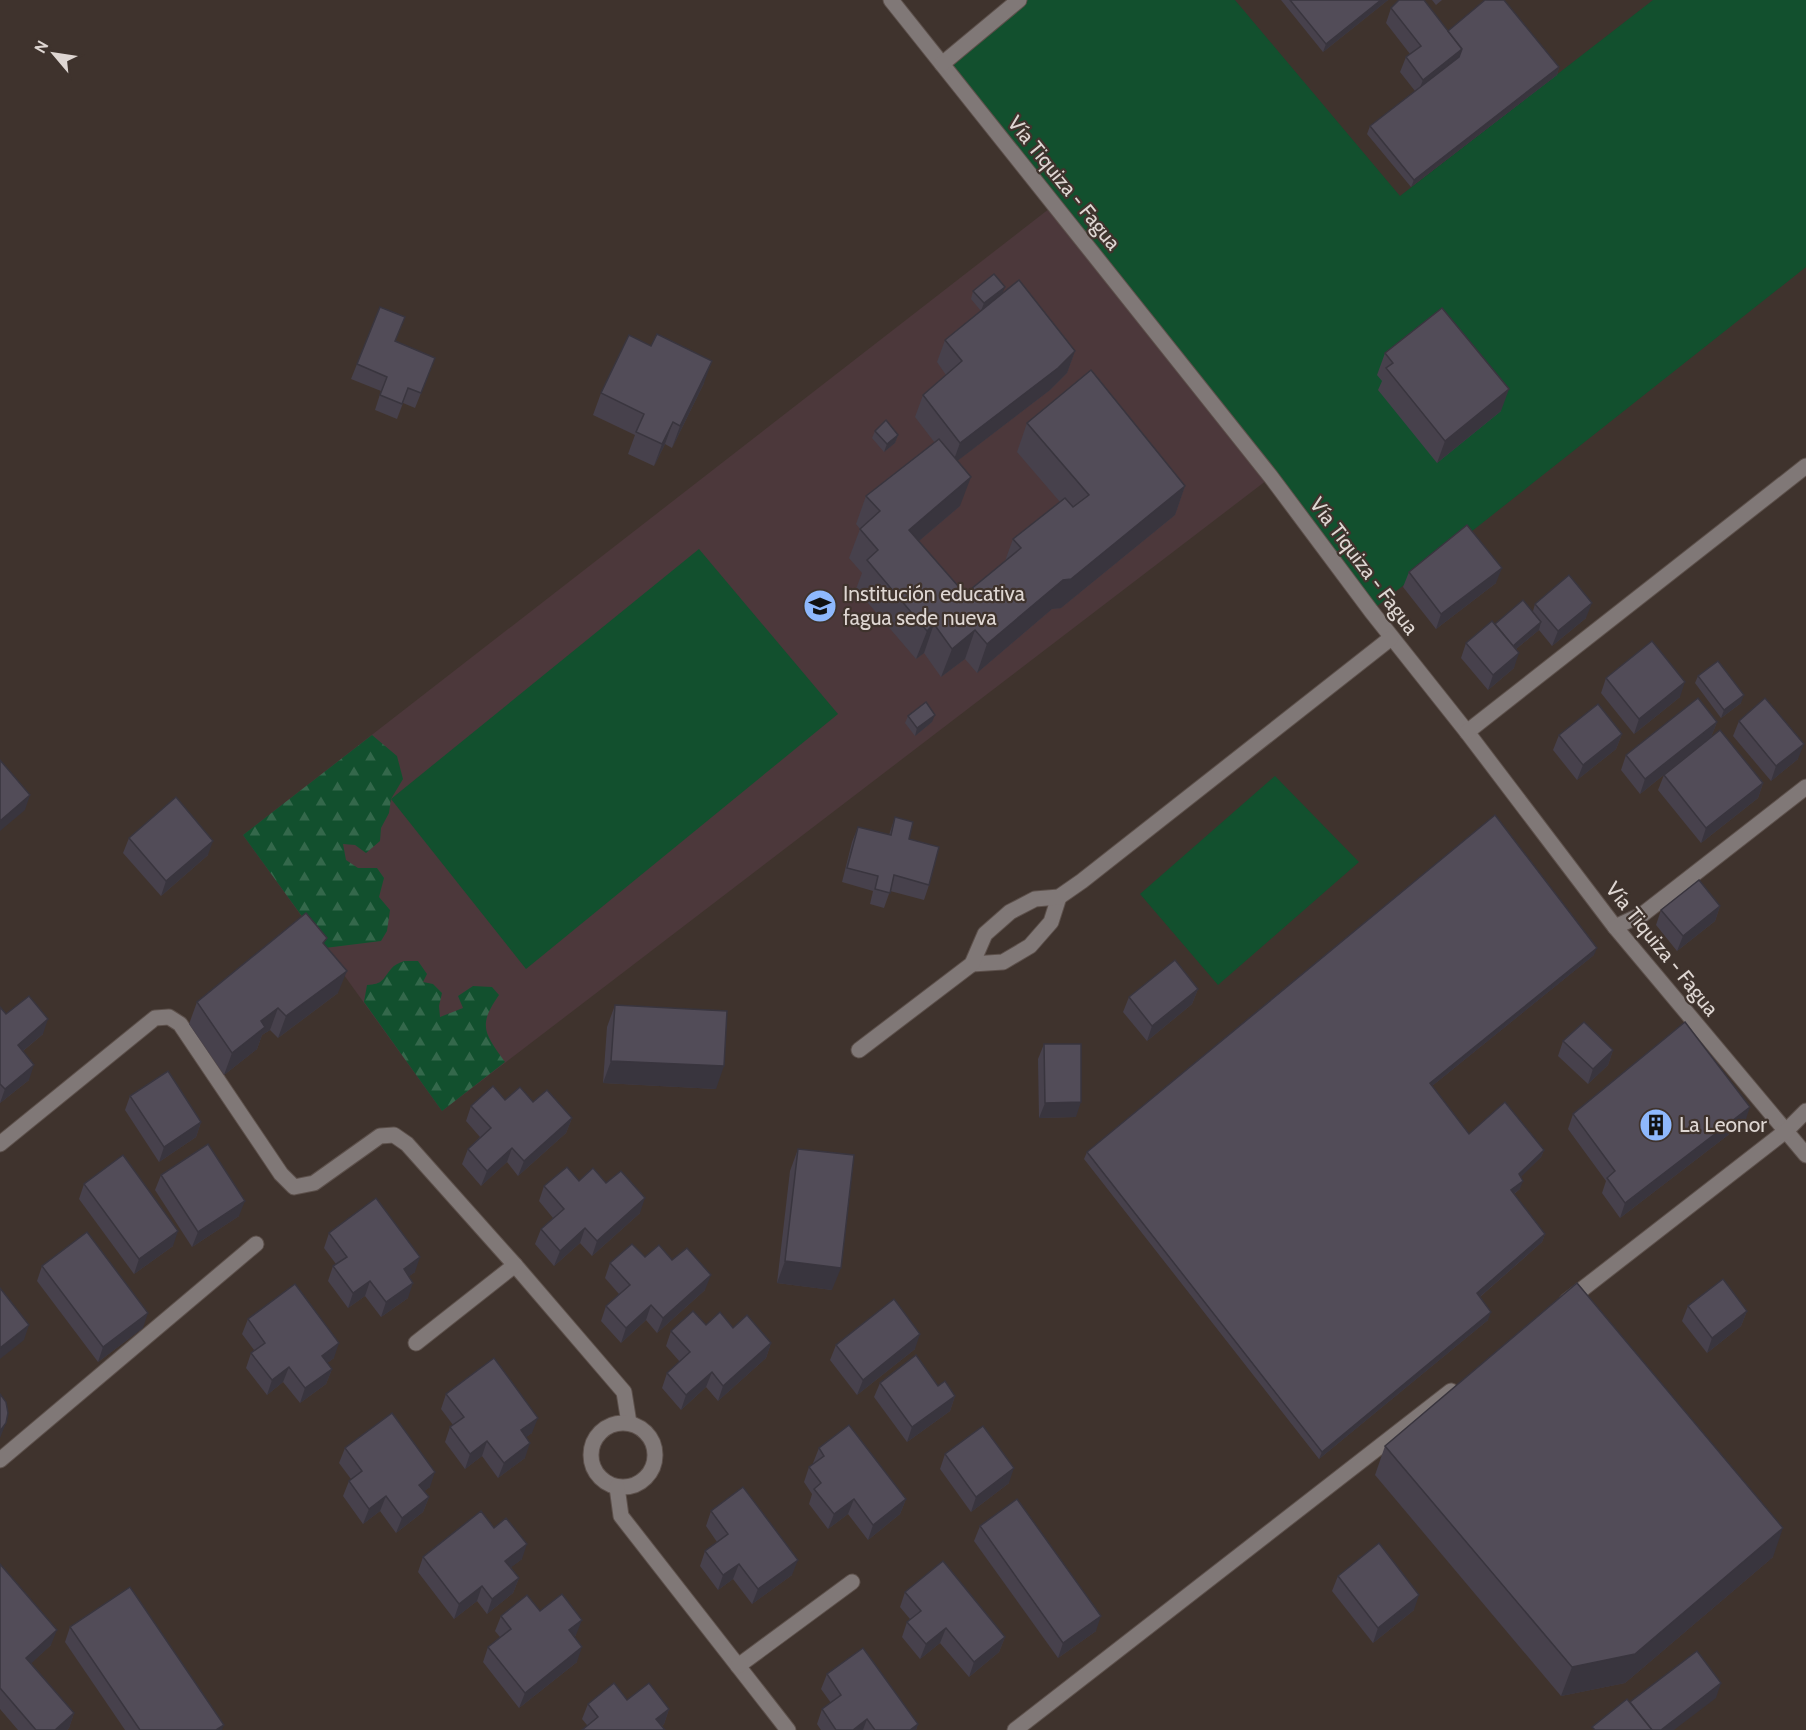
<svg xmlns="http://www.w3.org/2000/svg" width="1806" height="1730" font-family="Cabin,sans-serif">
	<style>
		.education { fill: #4c383b }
		.forest { fill: url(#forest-firs) }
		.pitch { fill: #12502e }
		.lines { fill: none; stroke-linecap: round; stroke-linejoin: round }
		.minor-casing { stroke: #5c504b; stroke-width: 17 }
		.minor { stroke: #807877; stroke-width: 15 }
		.wall { fill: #47414c }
		.shaded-wall { fill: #39353e }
		.building { fill: #524c58; stroke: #39353e; stroke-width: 1.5 }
		.labels { text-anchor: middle; stroke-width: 4.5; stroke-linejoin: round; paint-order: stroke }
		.street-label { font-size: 21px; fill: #ded6d2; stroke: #3f332d }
		.poi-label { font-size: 21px; fill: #ded6d2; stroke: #3f332d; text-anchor: start }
	</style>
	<defs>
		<pattern id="forest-firs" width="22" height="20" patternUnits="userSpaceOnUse" patternTransform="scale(1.5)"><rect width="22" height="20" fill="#12502e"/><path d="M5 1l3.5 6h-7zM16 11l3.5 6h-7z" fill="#34684b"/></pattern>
	</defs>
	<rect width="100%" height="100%" fill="#3f332d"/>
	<path class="education" d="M1054,205l217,272 -829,634 -199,-276z"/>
	<g class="forest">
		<path d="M372,735l25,21 6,23 -12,20 -2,14 -8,15 -1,13 -14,12 -11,-8 -12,-1 3,16 12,8h19l7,10 -5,19 11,13 -3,21 -6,10 -56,7 -82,-113z"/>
		<path d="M404,961h14l9,13 -4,8 10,2 9,9 -3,13 1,11 23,-9 -5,-12 15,-10 19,1 7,8c-22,31 -14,39 6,67l-63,49 -78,-109 3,-17c16,-1 15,-5 24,-16 3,-4 8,-6 13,-8z"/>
	</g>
	<g class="pitch">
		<path d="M1019,0h216l165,196 253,-196h153v267l-435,344 -429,-547z"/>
		<path d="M699,549l139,165 -312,255 -135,-170z"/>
		<path d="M1275,776l84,86 -141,123 -78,-91z"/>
	</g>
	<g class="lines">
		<g class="minor-casing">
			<g id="minor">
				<path d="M891,0l380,477 100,134 96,121 148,195 191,228"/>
				<path d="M942,64l77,-64"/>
				<path d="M1467,732l339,-266"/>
				<path d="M1615,927l28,-13 163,-127"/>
				<path d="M972,964l31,-2 27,-16 21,-24 8,-25"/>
				<path d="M859,1050l113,-86 13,-30 25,-22 25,-13 24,-2 23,-16 309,-243"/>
				<path d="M0,1144l155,-126 14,-1 11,7 101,150 13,13 20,-4 66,-47 14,-1 13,9 108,121 109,127 5,31"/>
				<path d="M1567,1301l220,-171 19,-19"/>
				<path d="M416,1343l99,-78"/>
				<circle cx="623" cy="1455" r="32"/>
				<path d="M0,1460l256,-216"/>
				<path d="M617,1487l4,29 167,214"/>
				<path d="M738,1666l114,-84"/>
				<path d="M1015,1730l436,-339"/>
			</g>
		</g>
		<use href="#minor" class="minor"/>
	</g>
	<g class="wall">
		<path d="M1281,0h107l-65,52z"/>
		<path d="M1432,0h10l-6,5z"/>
		<path d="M1391,8l57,23 111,36 -2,8 -146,112 -44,-53 3,-8 45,-35 -15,-19 6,-15 4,-3 -24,-31z"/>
		<path d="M973,291l29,2 73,58 -8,22 -17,17 -93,71 3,45 -41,35 46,53 40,-33 8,-22 47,-37 -43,-50 10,-29 158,63 -10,29 -114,93 -9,1 -75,64 -12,-14 -24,18 -17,-24 -8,6 -60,-70 6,-16 -13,-15 11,-29 -4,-5 10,-28 69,-53 -20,-26 8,-22 23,-20 -9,-13 8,-22 36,-29 -10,-12z"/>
		<path d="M395,342l40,16 -20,50 -12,-5 -6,16 -22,-9 6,-19 -30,-12 6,-15z"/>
		<path d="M1385,353l116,58 -64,52 -59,-73 4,-9 -5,-6z"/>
		<path d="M704,383l-32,65 -7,-4 -11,22 -26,-12 7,-19 -42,-20 8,-22z"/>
		<path d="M875,431l23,4 -3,8 -11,9 -12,-14z"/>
		<path d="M1409,572l87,11 -60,46 -33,-42z"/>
		<path d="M1535,604l51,14 -34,28 -13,-16 -23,19 -2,19 -26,22 -27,-32 5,-15 29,-19 38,-13z"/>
		<path d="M1698,676l43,27 -20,15 -26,-35z"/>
		<path d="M1606,678l74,19 -46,37 -33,-41z"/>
		<path d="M908,716l24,6 -17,14 -10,-13z"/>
		<path d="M1739,721l59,38 -27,22 -38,-45z"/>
		<path d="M1717,722l-6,15 -71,57 -19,-24 5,-15z"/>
		<path d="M1622,734l-6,15 -39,31 -24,-30 6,-15z"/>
		<path d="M1664,775l99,8 -5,15 -57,45 -43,-53z"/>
		<path d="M895,817l14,22 20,46 -5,15 -34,-9 -6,17 -14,-4 3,-13 -31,-9 10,-40 6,-15 31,8z"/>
		<path d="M129,838l79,17 -47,41 -38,-43z"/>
		<path d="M1720,906l-5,15 -38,30 -21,-26 5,-15z"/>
		<path d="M325,945l13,48 -60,45 -8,-8 -8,5 -5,14 -33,26 -35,-51 8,-22z"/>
		<path d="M1594,955l-162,131 37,48 75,16 -3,7 -21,20v12l-6,5 31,40 -3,8 -62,55 8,23 -169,139 -235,-300 3,-7z"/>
		<path d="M1198,989l-6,15 -45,37 -24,-29 6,-15z"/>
		<path d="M615,1005l101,84 -113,-6 4,-56z"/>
		<path d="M0,1007l6,7 37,20 -20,17 6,29 -29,23z"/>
		<path d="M1563,1041l50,9 -5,15 -20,19 -30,-28z"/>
		<path d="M1044,1044l32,73 -37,1 -1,-59z"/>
		<path d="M130,1096l71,26 -5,15 -37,25 -34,-52z"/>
		<path d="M505,1100l28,2 39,16 -6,15 -48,43 -11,-14 -26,24 -19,-22 6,-15 12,-12 -14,-16 5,-15z"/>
		<path d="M1573,1114l172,8 -125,96 -18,-25 4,-12 -38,-52z"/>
		<path d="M798,1149l34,141 -55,-7 13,-112z"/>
		<path d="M161,1175l78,41 -47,31 -37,-57z"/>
		<path d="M579,1181l27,2 34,30 -48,43 -12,-13 -26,23 -19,-22 6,-15 12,-11 -14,-17 5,-15z"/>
		<path d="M84,1184l89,62 -39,28 -55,-75z"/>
		<path d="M329,1233l86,39 -6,4 -1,22 -27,19 -16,-21 -17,12 -20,-27 5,-15 3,-2 -12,-16z"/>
		<path d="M645,1257l27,3 33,30 -48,43 -11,-13 -25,23 -20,-22 5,-15 13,-12 -14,-16 5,-15z"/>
		<path d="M42,1266l101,62 -45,34 -61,-81z"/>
		<path d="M1688,1306l59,5 -6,15 -34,27 -25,-32z"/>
		<path d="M248,1319l86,39 -7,5 5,6 -6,15 -26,19 -17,-21 -16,13 -21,-27 5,-15 3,-3 -12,-16z"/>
		<path d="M706,1325l27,3 38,15 -5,15 -48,43 -12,-14 -25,23 -19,-22 5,-15 13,-11 -14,-16 5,-15z"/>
		<path d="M836,1345l79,4 -58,46 -27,-35z"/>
		<path d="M880,1383l58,3 17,10 -5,15 -43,31 -33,-45z"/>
		<path d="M446,1394l86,39 -6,4 -1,21 -27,20 -16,-22 -17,13 -20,-27 5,-15 3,-2 -12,-16z"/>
		<path d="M1385,1446l388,111 -148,126 -64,13 -186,-221z"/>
		<path d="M345,1448l85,39 -6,4 5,6 -6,15 -27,21 -16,-22 -17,13 -20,-28 6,-15 2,-2 -12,-16z"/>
		<path d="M819,1448l87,51 -6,15 -32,26 -20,-26 -20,15 -19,-25 3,-10 -8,-12 5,-15 5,-3 -1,-1z"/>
		<path d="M945,1454l64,29 -38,29 -31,-43z"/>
		<path d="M711,1511l81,64 -40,29 -19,-25 -15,11 -18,-24 5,-15 12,-9 -11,-16z"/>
		<path d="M980,1526l116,105 -38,27 -84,-117z"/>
		<path d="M423,1557l99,2 -11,8 8,11 -6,15 -26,21 -10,-13 -23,18 -36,-47z"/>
		<path d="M0,1564l51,81 -20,18 43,50 -5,15 -2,2h-49l-18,-21z"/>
		<path d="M1338,1576l76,34 -41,33 -41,-52z"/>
		<path d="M905,1592l100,45 -6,15 -30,25 -29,-34 -20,16 -18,-22 5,-15 3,-3 -10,-12z"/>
		<path d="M540,1611l36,24 -2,2 3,25 -58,46 -36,-46 5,-15 12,-10 -5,-6 6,-15z"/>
		<path d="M70,1627l152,103h-97l-60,-88z"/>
		<path d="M827,1674l91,50 -2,6h-95l-4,-6 5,-15 9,-6 -10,-14z"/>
		<path d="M627,1700l42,9 -5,15 -2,2 -75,-1 -5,-6 6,-15z"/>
	</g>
	<g class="shaded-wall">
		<path d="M1381,0h7l-65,52 3,-8z"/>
		<path d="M1462,49l-6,15 -39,31 6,-15z"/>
		<path d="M1559,67l-2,8 -146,112 3,-7z"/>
		<path d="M1005,287l-3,8 -21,16 3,-8z"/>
		<path d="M1075,351l-8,22 -17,17 -98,75 8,-22z"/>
		<path d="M712,361l-8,22 -32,65 8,-22z"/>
		<path d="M1509,389l-8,22 -64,52 8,-22z"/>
		<path d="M673,422l-8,22 -11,22 8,-22z"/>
		<path d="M898,435l-3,8 -11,9 3,-8z"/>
		<path d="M971,477l-11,29 -61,52 10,-28z"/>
		<path d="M1185,486l-10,29 -114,93 -9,1 -75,64 10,-29 76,-64z"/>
		<path d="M1502,568l-6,15 -60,46 5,-15z"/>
		<path d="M1592,603l-6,15 -34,28 6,-15z"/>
		<path d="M1541,622l-2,8 -34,28 3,-8z"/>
		<path d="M934,624l-10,29 -8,6 11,-28z"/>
		<path d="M975,630l-10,29 -24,18 11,-28z"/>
		<path d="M1519,653l-5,15 -26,22 5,-15z"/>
		<path d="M1685,682l-5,15 -46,37 5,-15z"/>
		<path d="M1744,695l-3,8 -20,15 3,-8z"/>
		<path d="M935,715l-3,7 -17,14 2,-8z"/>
		<path d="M1717,722l-6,15 -71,57 5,-15z"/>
		<path d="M1622,734l-6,15 -39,31 6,-15z"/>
		<path d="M1804,744l-6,15 -27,22 5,-15z"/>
		<path d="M1763,783l-5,15 -57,45 5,-15z"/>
		<path d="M30,795l-5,15 -25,21v-10z"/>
		<path d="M213,841l-5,14 -47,41 5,-15z"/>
		<path d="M1720,906l-5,15 -38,30 6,-15z"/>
		<path d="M1597,948l-3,7 -167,135 3,-7z"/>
		<path d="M347,971l-9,22 -60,45 8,-22z"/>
		<path d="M1198,989l-6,15 -45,37 5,-15z"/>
		<path d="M278,1008l-8,22 -8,5 -5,14 -33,26 8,-22 29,-32z"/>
		<path d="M48,1019l-5,15 -31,26 6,-15z"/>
		<path d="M1613,1050l-5,15 -20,19 5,-15z"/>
		<path d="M611,1061l113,5 -8,23 -113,-6z"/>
		<path d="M34,1065l-5,15 -29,23 5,-14z"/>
		<path d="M1081,1102l-5,15 -37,1 6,-15z"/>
		<path d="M1750,1107l-5,15 -125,96 5,-15z"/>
		<path d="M572,1118l-6,15 -48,43 6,-15z"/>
		<path d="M201,1122l-5,15 -37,25 5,-15z"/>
		<path d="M512,1148l-5,14 -26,24 6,-15z"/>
		<path d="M1544,1150l-3,7 -25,25 3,-8z"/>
		<path d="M1523,1181l-3,8 -12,9 3,-8z"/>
		<path d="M645,1198l-5,15 -48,43 5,-15z"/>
		<path d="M245,1201l-6,15 -47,31 6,-15z"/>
		<path d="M585,1228l-5,15 -26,23 6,-15z"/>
		<path d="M178,1231l-5,15 -39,28 5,-15z"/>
		<path d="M1545,1234l-3,8 -67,59 2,-8z"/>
		<path d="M420,1257l-5,15 -17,12 6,-15z"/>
		<path d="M785,1261l56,7 -9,22 -55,-7z"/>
		<path d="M711,1275l-6,15 -48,43 6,-15z"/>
		<path d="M370,1281l-5,15 -17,12 5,-15z"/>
		<path d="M413,1283l-5,15 -27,19 5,-15z"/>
		<path d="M651,1305l-5,15 -25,23 5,-15z"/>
		<path d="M1747,1311l-6,15 -34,27 5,-15z"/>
		<path d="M1491,1312l-3,8 -169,139 3,-7z"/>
		<path d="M148,1313l-5,15 -45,34 5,-15z"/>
		<path d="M29,1325l-5,15 -24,19v-11z"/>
		<path d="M920,1334l-5,15 -58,46 6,-15z"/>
		<path d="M339,1343l-5,15 -18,13 6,-15z"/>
		<path d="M771,1343l-5,15 -48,43 5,-15z"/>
		<path d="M289,1367l-6,15 -16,13 5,-15z"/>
		<path d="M332,1369l-6,15 -26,19 5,-15z"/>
		<path d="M712,1372l-6,15 -25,23 5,-15z"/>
		<path d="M955,1396l-5,15 -43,31 5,-15z"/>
		<path d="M538,1418l-6,15 -17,12 6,-15z"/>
		<path d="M6,1423l-6,15v-7z"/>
		<path d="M487,1441l-5,15 -17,13 5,-15z"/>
		<path d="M530,1443l-5,15 -27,20 6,-15z"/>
		<path d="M1014,1468l-5,15 -38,29 5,-15z"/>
		<path d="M435,1472l-5,15 -17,13 6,-15z"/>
		<path d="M386,1496l-6,15 -17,13 6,-15z"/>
		<path d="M429,1497l-6,15 -27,21 6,-15z"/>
		<path d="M854,1499l-6,15 -20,15 6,-15z"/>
		<path d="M906,1499l-6,15 -32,26 5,-15z"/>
		<path d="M1783,1528l-10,29 -148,126 -64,13 11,-29z"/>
		<path d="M527,1544l-5,15 -22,17 5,-15z"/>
		<path d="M798,1560l-6,15 -40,29 6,-15z"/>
		<path d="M739,1564l-6,15 -15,11 5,-15z"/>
		<path d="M519,1578l-6,15 -26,21 5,-15z"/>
		<path d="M482,1586l-5,15 -23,18 5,-15z"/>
		<path d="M1419,1595l-5,15 -41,33 5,-15z"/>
		<path d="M1101,1616l-5,15 -38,27 5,-15z"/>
		<path d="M582,1620l-6,15 -12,10 5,-15z"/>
		<path d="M946,1628l-6,15 -20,16 6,-15z"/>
		<path d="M57,1630l-6,15 -30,28 5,-15z"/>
		<path d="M1005,1637l-6,15 -30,25 5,-15z"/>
		<path d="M582,1647l-5,15 -58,46 6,-15z"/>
		<path d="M1721,1683l-5,15 -42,32h-13z"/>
		<path d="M669,1709l-5,15 -8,6v-11z"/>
		<path d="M74,1713l-5,15 -2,2h-12z"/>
		<path d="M867,1719l-4,11h-10z"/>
		<path d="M918,1724l-2,6h-6z"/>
		<path d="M224,1725l-2,5h-6z"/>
	</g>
	<g class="building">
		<path d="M1290,0h91l-55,44z"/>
		<path d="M1399,0h25l38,49 -39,31 -17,-23 15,-11 -30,-38z"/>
		<path d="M1485,0h19l55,67 -145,113 -44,-54 89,-69 3,-8 -14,-18z"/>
		<path d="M994,274l11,13 -21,16 -11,-12z"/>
		<path d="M1019,280l56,71 -17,17 -98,75 -37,-48 39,-34 -17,-21z"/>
		<path d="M380,307l25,10 -10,24 40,17 -14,35 -13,-5 -6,16 -22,-9 7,-18 -30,-13z"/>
		<path d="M1442,308l67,81 -64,52 -59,-73 7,-5 -8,-10z"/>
		<path d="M657,334l55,27 -32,65 -7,-4 -11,22 -26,-12 8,-18 -43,-21 28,-58 22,11z"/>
		<path d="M1091,370l94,116 -114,93 -8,1 -76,64 -12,-14 -23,19 -18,-25 -7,7 -60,-71 11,-10 -18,-21 20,-18 -14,-15 73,-57 32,38 -62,53 56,64 56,-46 -8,-9 52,-41 8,9 16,-12 -62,-72z"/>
		<path d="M886,420l12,15 -11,9 -12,-13z"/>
		<path d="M1467,525l35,43 -61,46 -32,-42z"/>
		<path d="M1569,575l23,28 -34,28 -23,-27z"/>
		<path d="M1523,600l18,22 -28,24 -18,-22z"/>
		<path d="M1492,621l27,32 -26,22 -27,-32z"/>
		<path d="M1652,641l33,41 -46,37 -33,-41z"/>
		<path d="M1718,661l26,34 -20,15 -26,-34z"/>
		<path d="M1698,698l19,24 -72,57 -19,-24z"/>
		<path d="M1765,698l39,46 -28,22 -37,-45z"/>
		<path d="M926,702l9,13 -18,13 -9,-12z"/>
		<path d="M1598,704l24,30 -39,31 -24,-30z"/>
		<path d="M1720,730l43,53 -57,45 -42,-53z"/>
		<path d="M0,760l30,35 -30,26z"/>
		<path d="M176,797l37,44 -47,40 -37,-43z"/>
		<path d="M1495,815l102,133 -167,135 39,51 36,-32 39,48 -25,24 4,7 -12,9 34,44 -68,59 14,19 -169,140 -235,-300z"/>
		<path d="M895,817l18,5 -4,17 30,8 -10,38 -35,-10 -4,18 -15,-4 3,-13 -31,-8 11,-41 33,8z"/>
		<path d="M1699,880l21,26 -37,30 -22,-26z"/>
		<path d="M306,913l21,25 -4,5 24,28 -61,45 -8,-8 -17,13 4,6 -33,26 -35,-51z"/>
		<path d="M1175,960l23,29 -46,37 -23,-29z"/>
		<path d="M29,996l19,23 -30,26 16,20 -29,24 -5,-5v-77l6,7z"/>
		<path d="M615,1005l112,6 -3,55 -113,-5z"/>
		<path d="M1584,1022l29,28 -20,19 -30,-28z"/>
		<path d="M1685,1022l65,85 -125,96 -18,-25 8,-7 -42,-57z"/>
		<path d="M1044,1044h37v58l-36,1z"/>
		<path d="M168,1071l33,51 -37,25 -34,-51z"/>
		<path d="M493,1086l12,14 15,-13 13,15 14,-12 25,28 -48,43 -12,-13 -25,23 -19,-22 23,-21 -20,-22z"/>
		<path d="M208,1144l37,57 -47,31 -37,-57z"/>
		<path d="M798,1149l56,6 -13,113 -56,-7z"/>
		<path d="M123,1155l55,76 -39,28 -55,-75z"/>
		<path d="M567,1167l12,14 14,-13 13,15 15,-12 24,27 -48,43 -12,-13 -25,23 -19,-22 23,-20 -20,-23z"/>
		<path d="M376,1198l44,59 -16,12 9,14 -27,19 -16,-21 -17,12 -20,-27 14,-9 -18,-24z"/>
		<path d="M87,1232l61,81 -45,34 -61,-81z"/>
		<path d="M632,1244l13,13 14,-12 13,15 15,-12 24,27 -48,43 -12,-13 -25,23 -20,-22 24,-21 -20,-22z"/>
		<path d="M1723,1279l24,32 -35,27 -24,-32z"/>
		<path d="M1577,1283l206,245 -148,126 -63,13 -187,-221z"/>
		<path d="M295,1284l44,59 -17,13 10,13 -27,19 -16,-21 -17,13 -21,-27 14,-10 -17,-24z"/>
		<path d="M0,1288l29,37 -29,23z"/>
		<path d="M894,1299l26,35 -57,46 -27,-35z"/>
		<path d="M693,1311l13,14 14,-13 13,16 14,-13 24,28 -48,43 -11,-14 -26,23 -19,-22 23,-21 -19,-21z"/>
		<path d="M916,1355l22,31 7,-5 10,15 -43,31 -32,-44z"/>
		<path d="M494,1358l44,60 -17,12 9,13 -26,20 -17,-22 -17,13 -20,-27 14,-10 -18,-23z"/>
		<path d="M0,1394l6,8 2,11 -2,10 -6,8z"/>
		<path d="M392,1413l43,59 -16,13 10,12 -27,21 -16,-22 -17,13 -20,-28 13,-10 -17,-23z"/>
		<path d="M849,1425l57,74 -33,26 -19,-26 -20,15 -20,-25 7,-6 -12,-16 15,-11 -5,-8z"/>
		<path d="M983,1426l31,42 -38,29 -31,-43z"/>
		<path d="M743,1487l55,73 -40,29 -19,-25 -16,11 -18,-24 23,-17 -17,-23z"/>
		<path d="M1017,1499l84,117 -38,27 -83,-117z"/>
		<path d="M481,1511l13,17 12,-10 21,26 -22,17 14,17 -27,21 -10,-13 -23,18 -36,-47z"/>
		<path d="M1379,1543l40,52 -41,33 -40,-52z"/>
		<path d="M943,1561l62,76 -31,25 -28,-34 -20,16 -19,-22 14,-11 -16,-19z"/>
		<path d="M0,1564l57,66 -31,28 48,55 -19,17h-19l-36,-42z"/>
		<path d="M130,1587l94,138 -8,5h-76l-70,-103z"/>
		<path d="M562,1594l20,26 -13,10 13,17 -57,46 -37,-46 23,-18 -10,-13 26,-21 13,16z"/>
		<path d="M863,1648l55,76 -8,6h-35l-8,-11 -14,11h-17l-14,-21 19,-14 -14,-21z"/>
		<path d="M1697,1651l24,32 -60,47h-9l-22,-28z"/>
		<path d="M614,1683l13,17 22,-17 20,26 -13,10 9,11h-83l16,-13 -10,-13z"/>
		<path d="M1627,1699l25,31h-57l-3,-3z"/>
	</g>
	<defs>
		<g id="school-disc" transform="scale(1.725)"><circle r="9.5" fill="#8eb8fd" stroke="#3f332d"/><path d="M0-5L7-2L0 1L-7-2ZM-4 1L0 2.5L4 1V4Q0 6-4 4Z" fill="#111"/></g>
		<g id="building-disc" transform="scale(1.725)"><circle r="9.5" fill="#8eb8fd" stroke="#3f332d"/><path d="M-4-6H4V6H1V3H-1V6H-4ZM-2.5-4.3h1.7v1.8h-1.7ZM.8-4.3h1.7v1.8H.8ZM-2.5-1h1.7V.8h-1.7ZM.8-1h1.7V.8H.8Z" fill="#111"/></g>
	</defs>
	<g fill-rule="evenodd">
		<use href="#school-disc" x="820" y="606"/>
		<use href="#building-disc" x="1656" y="1125"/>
	</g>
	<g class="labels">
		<g class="street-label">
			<text transform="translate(1064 183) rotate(51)" y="7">Vía Tiquiza - Fagua</text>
			<text transform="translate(1364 566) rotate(53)" y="7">Vía Tiquiza - Fagua</text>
			<text transform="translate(1662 949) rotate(51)" y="7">Vía Tiquiza - Fagua</text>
		</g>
		<g class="poi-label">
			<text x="843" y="601">Institución educativa<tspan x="843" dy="24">fagua sede nueva</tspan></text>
			<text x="1679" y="1132">La Leonor</text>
		</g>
	</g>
	<g transform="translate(54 54) rotate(299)" stroke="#3f332d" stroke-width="4.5" paint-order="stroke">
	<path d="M0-4.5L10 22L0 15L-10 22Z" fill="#ded6d2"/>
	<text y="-9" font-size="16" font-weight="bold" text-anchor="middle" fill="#ded6d2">N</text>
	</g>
</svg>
